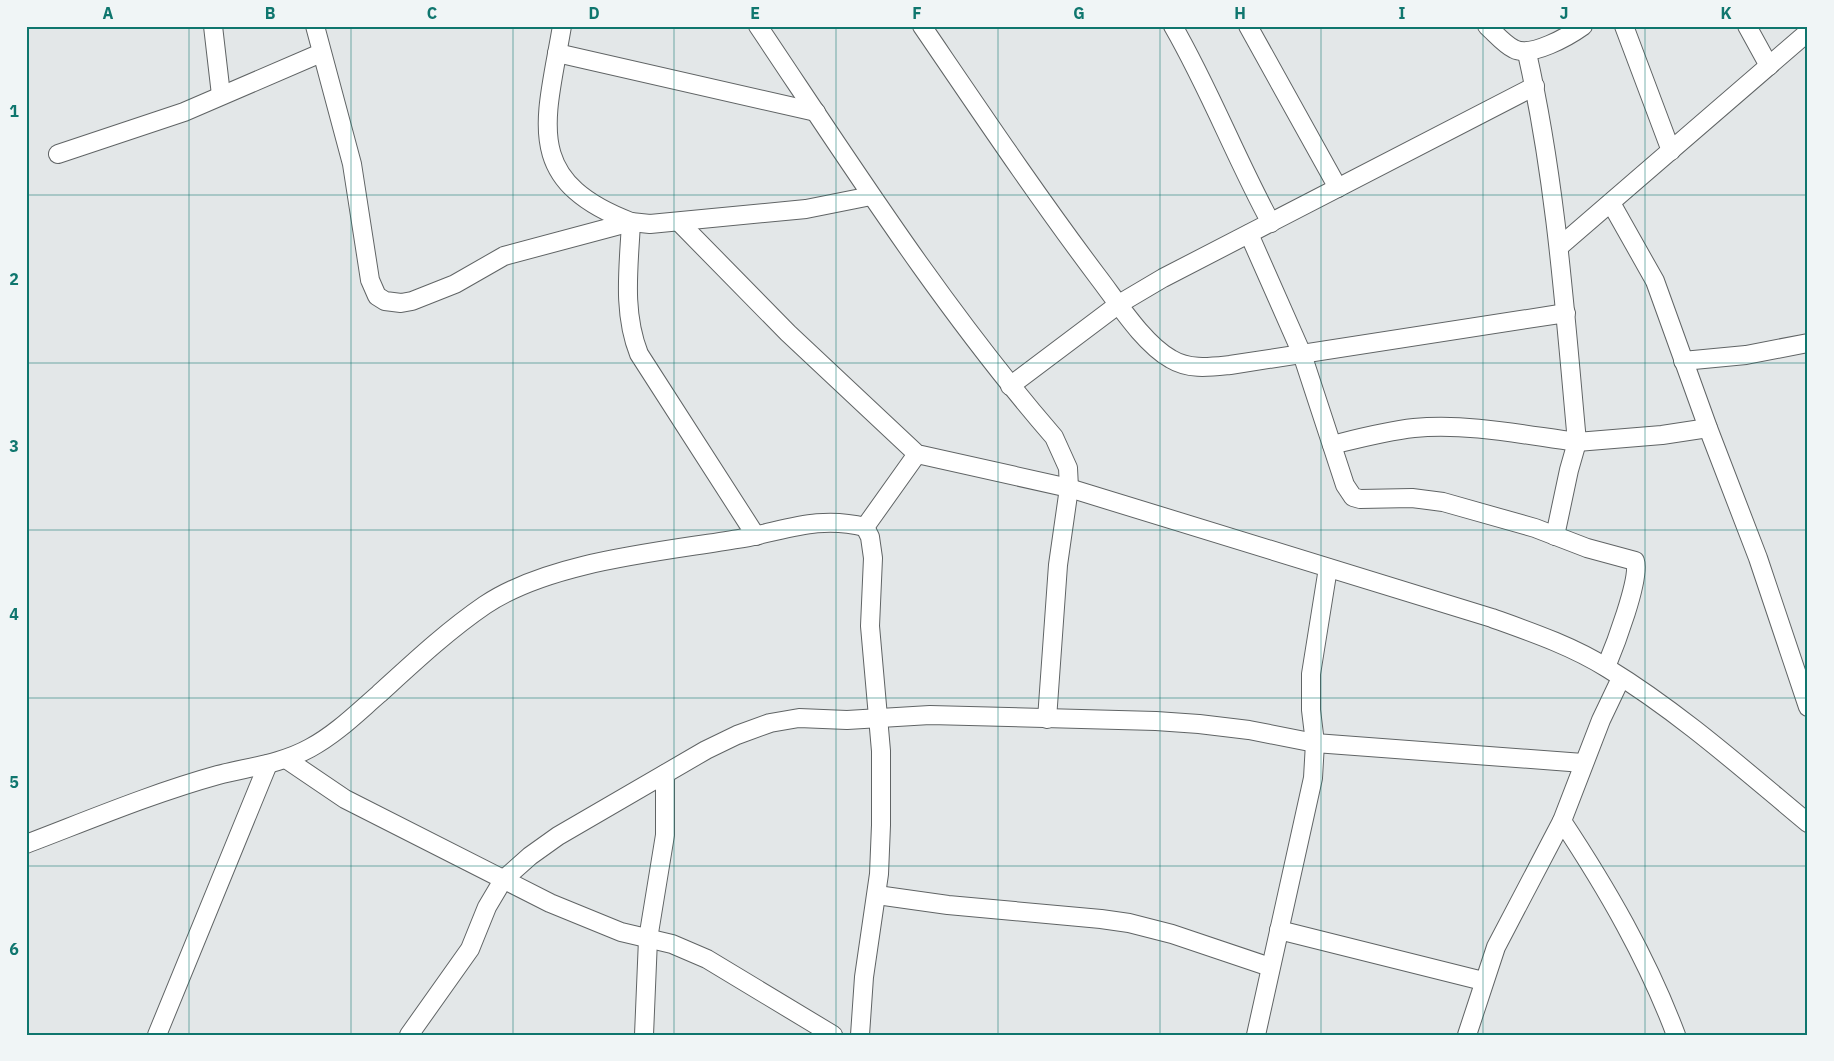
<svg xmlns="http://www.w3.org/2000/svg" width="1834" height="1061" font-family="'IBM Plex Sans',sans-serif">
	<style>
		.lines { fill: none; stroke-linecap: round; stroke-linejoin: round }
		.street-casing { stroke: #606465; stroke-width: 20 }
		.street { stroke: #fff; stroke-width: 18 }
		.grid { fill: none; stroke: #0f766e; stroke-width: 1; stroke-opacity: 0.55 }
		.neatline { fill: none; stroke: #0f766e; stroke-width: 2 }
		.grid-label { font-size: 16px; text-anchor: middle; font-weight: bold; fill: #0f766e }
	</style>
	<rect width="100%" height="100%" fill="#e3e7e8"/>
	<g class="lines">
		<g class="street-casing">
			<g id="street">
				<path d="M213,26l8,69"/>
				<path d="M315,26l37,138 18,116 7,16 8,5 16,2 11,-2 43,-17 49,-28 127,-34 19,2 156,-15 65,-13"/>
				<path d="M562,26c-16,95 -41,154 69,196 -2,44 -9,89 8,132l117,182"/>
				<path d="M758,26c94,140 185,283 296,411l14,31 1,20 -11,77 -11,154"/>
				<path d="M922,26c58,85 115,170 176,251 20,26 45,66 73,82 18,11 39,8 59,6l336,-52"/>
				<path d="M1173,26c37,64 63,133 98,197"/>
				<path d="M1248,26l90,162"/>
				<path d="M1487,26c9,8 17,18 27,23 17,9 55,-13 69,-23"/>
				<path d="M1624,26l47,125"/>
				<path d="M1747,26l22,40"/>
				<path d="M557,53l259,59"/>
				<path d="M1527,53c29,128 38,259 50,389l85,-7 46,-7"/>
				<path d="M58,154l126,-42 137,-59"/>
				<path d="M1611,203l44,78 53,147 50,130 50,149"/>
				<path d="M679,222l109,111 129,121 152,34 423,130c39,14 80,28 115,50 72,44 136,101 201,155"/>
				<path d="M1249,234l53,120 43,131 8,12 7,2 52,-1 31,4 92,26 52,20 48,13c6,17 -21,87 -29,106"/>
				<path d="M1559,247l249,-215"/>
				<path d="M1683,361l63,-6 62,-12"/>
				<path d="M1010,386l109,-82 44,-26 372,-192"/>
				<path d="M1332,445c28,-7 54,-14 82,-17 55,-5 110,7 163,14l-8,28 -14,66"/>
				<path d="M1621,678l-20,42 -39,101c45,68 85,137 114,214"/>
				<path d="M286,759l59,40 205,104 71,29 51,12 35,15 126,76"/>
				<path d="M26,844c63,-24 127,-51 192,-69 31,-8 63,-11 92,-27 26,-14 47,-35 69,-54 34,-31 68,-63 106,-89 66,-44 176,-53 253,-66 47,-8 79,-24 127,-12l52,-73"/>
				<path d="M877,895l71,10 153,14 28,4 43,11 98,33"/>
				<path d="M1279,930l204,51"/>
				<path d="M157,1035l111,-271"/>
				<path d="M409,1035l61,-86 17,-42 16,-27 27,-24 28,-20 148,-86 31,-15 33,-12 29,-5 48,2 83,-5 226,6 43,3 50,6 66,13 268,20"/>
				<path d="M644,1035l4,-96 17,-104v-61"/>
				<path d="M860,1035l4,-58 15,-103 2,-49v-74l-11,-125 3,-68 -3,-21 -5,-10"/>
				<path d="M1256,1035l57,-257 2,-35 -4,-33v-36l17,-106"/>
				<path d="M1467,1035l29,-88 66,-126"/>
			</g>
		</g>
		<use href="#street" class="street"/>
	</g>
	<path class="grid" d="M189,26v1009M351,26v1009M513,26v1009M674,26v1009M836,26v1009M998,26v1009M1160,26v1009M1321,26v1009M1483,26v1009M1645,26v1009M26,195h1782M26,363h1782M26,530h1782M26,698h1782M26,866h1782"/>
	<rect width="1834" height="1061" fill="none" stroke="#f0f5f6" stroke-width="55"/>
	<rect x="28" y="28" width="1778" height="1006" class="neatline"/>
	<g class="grid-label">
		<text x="108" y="19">A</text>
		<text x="270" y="19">B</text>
		<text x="432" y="19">C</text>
		<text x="594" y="19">D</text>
		<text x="755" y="19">E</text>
		<text x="917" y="19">F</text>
		<text x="1079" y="19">G</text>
		<text x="1240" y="19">H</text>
		<text x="1402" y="19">I</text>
		<text x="1564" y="19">J</text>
		<text x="1726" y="19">K</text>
		<text x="14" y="117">1</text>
		<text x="14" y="285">2</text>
		<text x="14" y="452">3</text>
		<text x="14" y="620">4</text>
		<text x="14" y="788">5</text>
		<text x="14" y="955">6</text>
	</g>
</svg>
